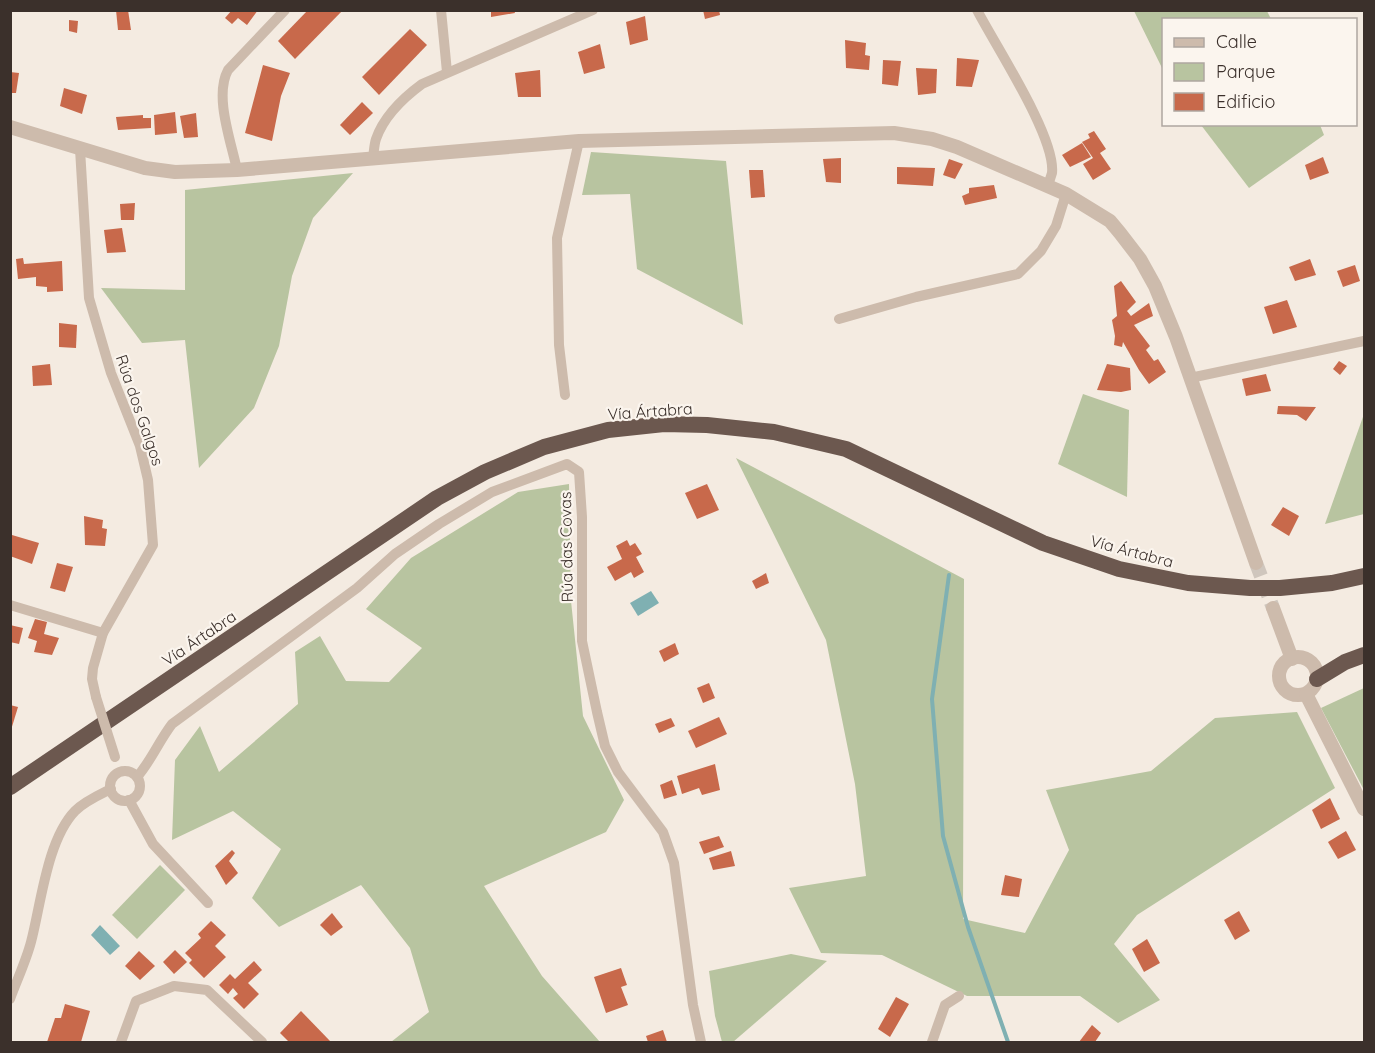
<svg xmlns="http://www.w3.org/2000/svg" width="1375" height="1053" font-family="Quicksand,sans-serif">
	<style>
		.green { fill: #b8c4a0 }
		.water { fill: #7fb0b2 }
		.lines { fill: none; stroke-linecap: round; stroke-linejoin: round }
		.stream { stroke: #7fb0b2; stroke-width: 4 }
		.building { fill: #c8694b }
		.tertiary-tunnel { stroke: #cfc6bd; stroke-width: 14; stroke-dasharray: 14 7; stroke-linecap: butt }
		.minor { stroke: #cdbbac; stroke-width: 10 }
		.tertiary { stroke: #cdbbac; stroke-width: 14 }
		.trunk { stroke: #6c584f; stroke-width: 16 }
		.minor-bridge { stroke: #cdbbac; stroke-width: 10 }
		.labels { text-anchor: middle; stroke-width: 4.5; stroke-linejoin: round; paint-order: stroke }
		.street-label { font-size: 16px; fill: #3b302b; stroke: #fbf5ee }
	</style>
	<rect width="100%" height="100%" fill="#f4ebe1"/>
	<g class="green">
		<path d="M1134,11h133l4,8 -107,1 -1,50z"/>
		<path d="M1201,125h119l4,10 -75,53z"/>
		<path d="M591,152l135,9 17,164 -106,-56 -7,-75 -48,1z"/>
		<path d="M353,173l-40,45 -21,58 -13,70 -25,62 -55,60 -14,-128 -43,3 -41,-55 84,2v-100z"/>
		<path d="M1083,394l46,16 -2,87 -69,-33z"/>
		<path d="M1364,414v100l-39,10z"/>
		<path d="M736,458l228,121 -1,340 62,14 44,-83 -23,-60 105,-19 64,-53 82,-6 38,76 -198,127 -23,29 46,56 -42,23 -38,-27h-113l-85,-41 -61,-2 -32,-65 77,-12 -11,-92 -29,-144z"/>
		<path d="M569,484l2,117 12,115 41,84 -18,32 -122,54 58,90 58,66h-209l38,-30 -19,-64 -49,-63 -82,42 -27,-29 29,-49 -48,-38 -61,29 3,-80 25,-34 19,46 79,-68 -3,-52 25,-16 26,45 43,1 33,-34 -56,-39 45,-51 107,-66z"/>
		<path d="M1364,688v102l-43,-82z"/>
		<path d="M160,865l25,25 -48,49 -25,-24z"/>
		<path d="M791,954l36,7 -94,81h-11l-7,-26 -6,-45z"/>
	</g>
	<g class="water">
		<path d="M651,591l8,12 -21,13 -8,-13z"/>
		<path d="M100,925l20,21 -10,9 -19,-20z"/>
	</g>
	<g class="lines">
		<path class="stream" d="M949,575l-17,124 11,137 25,91 40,115"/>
	</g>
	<g class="building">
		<path d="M116,10h12l3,20h-13z"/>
		<path d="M232,10h26l-11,15 -9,-7 -6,6 -7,-6z"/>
		<path d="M308,10h35l-48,49 -17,-18z"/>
		<path d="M491,10h23l1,3 -24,4z"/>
		<path d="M703,10h16l1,5 -15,4z"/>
		<path d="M645,16l3,24 -18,5 -4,-23z"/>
		<path d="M69,20l9,1 -1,12 -8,-2z"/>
		<path d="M410,29l17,16 -48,50 -17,-18z"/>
		<path d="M845,40l21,3 -1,12 5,1 -1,14 -23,-2z"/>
		<path d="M600,44l5,24 -21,6 -6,-22z"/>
		<path d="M957,58l22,2 -7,27 -16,-1z"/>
		<path d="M883,60l18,1 -3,25 -16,-2z"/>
		<path d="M263,65l27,8 -9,23 -9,45 -27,-8z"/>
		<path d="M916,68l21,1 -1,24 -18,2z"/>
		<path d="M540,70l1,27h-23l-3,-24z"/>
		<path d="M10,72l9,1 -3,20h-6z"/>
		<path d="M64,88l23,7 -5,19 -22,-8z"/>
		<path d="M362,102l11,11 -23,22 -10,-10z"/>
		<path d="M175,112l2,21 -22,2 -1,-20z"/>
		<path d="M196,113l2,24 -14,1 -4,-22z"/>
		<path d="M143,115v3h8v10l-33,2 -2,-13z"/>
		<path d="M1094,131l12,18 -6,4 11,16 -18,11 -10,-16 10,-6 -11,-16 8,-4 -2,-4z"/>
		<path d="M1082,143l9,14 -21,10 -8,-12z"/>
		<path d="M1323,157l6,16 -19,7 -5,-15z"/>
		<path d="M841,158v25l-15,-1 -3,-23z"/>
		<path d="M949,159l14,5 -8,15 -12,-4z"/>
		<path d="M897,167l38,1 -2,18 -36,-2z"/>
		<path d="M749,170h14l2,27 -14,1z"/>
		<path d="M994,185l3,13 -32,7 -3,-9 7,-3v-5z"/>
		<path d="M135,203l-1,17h-13l-1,-16z"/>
		<path d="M122,228l4,24 -19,1 -3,-23z"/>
		<path d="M23,258l1,6 38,-3 1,30 -16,1v-5l-11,-1v-9l-18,2 -2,-20z"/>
		<path d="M1310,259l6,16 -21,6 -6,-14z"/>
		<path d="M1355,265l5,16 -17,6 -6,-16z"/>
		<path d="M1121,281l15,21 -9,9 4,5 18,-13 4,13 -19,9 16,21 -4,4 8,11 4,-2 8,13 -17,12 -10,-14 -16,-28 -1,5 -8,-2 1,-9 -3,-16 5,-4 -3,-30z"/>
		<path d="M1287,300l10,27 -24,7 -9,-27z"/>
		<path d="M59,323l18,2 -1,23 -17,-1z"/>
		<path d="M1339,361l8,5 -7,9 -7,-6z"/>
		<path d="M50,364l2,21 -19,1 -1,-20z"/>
		<path d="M1107,364l23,4 1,22 -10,2 -24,-2z"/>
		<path d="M1266,374l5,17 -25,5 -4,-17z"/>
		<path d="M1278,406l38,1 -10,14 -9,-6 -20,-1z"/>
		<path d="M707,484l12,26 -22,9 -12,-26z"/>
		<path d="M1283,507l16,9 -10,20 -18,-11z"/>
		<path d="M84,516l19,4 -1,8 5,1 -2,17 -20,-1z"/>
		<path d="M12,535l27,8 -7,21 -22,-8z"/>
		<path d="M627,540l3,6 5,-3 7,11 -6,3 8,15 -10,6 -3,-6 -16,9 -8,-14 15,-8 -6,-13z"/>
		<path d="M57,563l16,4 -8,25 -15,-4z"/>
		<path d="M766,573l3,10 -13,6 -4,-8z"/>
		<path d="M35,619l12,3 -3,12 15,4 -7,17 -18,-3 3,-11 -9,-3z"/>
		<path d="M10,625l13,3 -4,16 -9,-2z"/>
		<path d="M675,643l4,11 -15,8 -5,-11z"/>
		<path d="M709,683l6,15 -12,5 -6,-15z"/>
		<path d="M10,705l8,2 -7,23h-1z"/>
		<path d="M719,717l8,17 -31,14 -8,-17z"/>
		<path d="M671,718l4,8 -16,7 -4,-9z"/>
		<path d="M715,764l5,26 -18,5 -3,-7 -17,6 -5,-18z"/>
		<path d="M672,780l5,15 -13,4 -4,-14z"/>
		<path d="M1330,798l10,21 -19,10 -9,-19z"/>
		<path d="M1346,831l10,19 -18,9 -10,-17z"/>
		<path d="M719,836l5,11 -20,7 -5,-12z"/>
		<path d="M232,850l3,3 -6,8 9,12 -12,12 -11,-19z"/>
		<path d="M731,851l4,15 -22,4 -4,-12z"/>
		<path d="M1005,875l17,4 -3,18 -18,-2z"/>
		<path d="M1239,911l11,20 -15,9 -11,-20z"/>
		<path d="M332,913l11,14 -12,9 -11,-11z"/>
		<path d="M211,921l15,14 -11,11 11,11 -22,21 -15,-15 3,-3 -7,-7 16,-15 -3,-4z"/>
		<path d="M1147,939l13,24 -16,9 -12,-23z"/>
		<path d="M175,950l12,12 -13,12 -11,-12z"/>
		<path d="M139,951l16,15 -15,14 -15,-14z"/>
		<path d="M254,961l8,9 -14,13 11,11 -15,15 -11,-11 5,-4 -5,-6 -5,6 -9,-9 11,-11 5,5z"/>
		<path d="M621,968l6,17 -6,2 7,18 -22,8 -12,-36z"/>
		<path d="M896,997l13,7 -19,33 -12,-8z"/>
		<path d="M65,1004l25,7 -9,31h-34l8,-24h6z"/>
		<path d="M301,1011l30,31h-42l-9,-9z"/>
		<path d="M1092,1025l9,8 -6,9h-16z"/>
		<path d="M663,1030l4,12h-19l-2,-6z"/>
	</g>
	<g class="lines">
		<path class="tertiary-tunnel" d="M1256,563l17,45"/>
		<g class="minor">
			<path d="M441,10l6,62"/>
			<path d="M977,10c18,35 79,127 75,163 -1,4 -3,9 -5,13"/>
			<path d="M80,149l9,149 22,75 29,73 8,34 5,65 -50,88 -10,35 -1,11 4,18"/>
			<path d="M373,158c1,-6 1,-13 3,-19 8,-23 27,-41 46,-55l171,-74"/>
			<path d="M237,170c-6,-29 -23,-74 -9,-100l57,-60"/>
			<path d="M839,319l77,-22 102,-23 23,-23 15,-25 10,-32"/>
			<path d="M1190,378l174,-37"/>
			<path d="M565,395l-6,-50 -2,-107 22,-97"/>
			<path d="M10,605l93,28"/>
			<circle cx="125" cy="786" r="15"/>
			<path d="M137,777c14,-16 22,-36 35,-53l185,-136 38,-34 44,-30 53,-32 75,-28 12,8 3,45v124l15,71 8,34 13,26 45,60 11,31 19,142 8,37"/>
			<path d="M129,800l24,44 55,59"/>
			<path d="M10,999c7,-19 16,-38 21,-57 10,-38 16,-102 44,-131 10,-10 24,-16 36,-22"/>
			<path d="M121,1042l15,-41 38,-15 33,4 55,52"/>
			<path d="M932,1042l13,-37 14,-9"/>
		</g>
		<g class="tertiary">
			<path d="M10,127l135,41 30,4 62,-2 342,-29 315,-8 38,6 25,8 109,47 44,27 10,12 20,26 15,27 21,51 80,226"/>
			<path d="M1273,608l19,51"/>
			<circle cx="1298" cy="676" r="19"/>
			<path d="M1306,694l58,115"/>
		</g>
		<g class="trunk">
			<path d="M1317,679l28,-17 19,-7"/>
			<path d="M10,787l427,-289 48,-26 59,-25 64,-17 56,-6 43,1 67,7 72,17 197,94 76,26 69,14 62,5h30l52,-5 32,-7"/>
		</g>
		<path class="minor-bridge" d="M96,697l19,60"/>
	</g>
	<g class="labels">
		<g class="street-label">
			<text transform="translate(140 410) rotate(71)" y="6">Rúa dos Galgos</text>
			<text transform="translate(650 411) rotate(-4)" y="6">Vía Ártabra</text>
			<text transform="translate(566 547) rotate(-91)" y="6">Rúa das Covas</text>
			<text transform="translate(1132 551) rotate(15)" y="6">Vía Ártabra</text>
			<text transform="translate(199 638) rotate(-34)" y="6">Vía Ártabra</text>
		</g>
	</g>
	<rect width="1375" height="1053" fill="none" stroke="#3b302b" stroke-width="24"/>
	<rect x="1162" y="18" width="195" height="108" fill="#fbf5ee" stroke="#aea6a0" stroke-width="1.5"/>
	<rect x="1174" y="38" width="30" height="9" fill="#cdbbac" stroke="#aea6a0" stroke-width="1.5"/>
	<text x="1216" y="48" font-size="18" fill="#3b302b">Calle</text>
	<rect x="1174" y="63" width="30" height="18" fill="#b8c4a0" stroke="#aea6a0" stroke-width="1.5"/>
	<text x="1216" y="78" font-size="18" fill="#3b302b">Parque</text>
	<rect x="1174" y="93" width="30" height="18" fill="#c8694b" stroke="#aea6a0" stroke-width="1.5"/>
	<text x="1216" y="108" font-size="18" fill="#3b302b">Edificio</text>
</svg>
